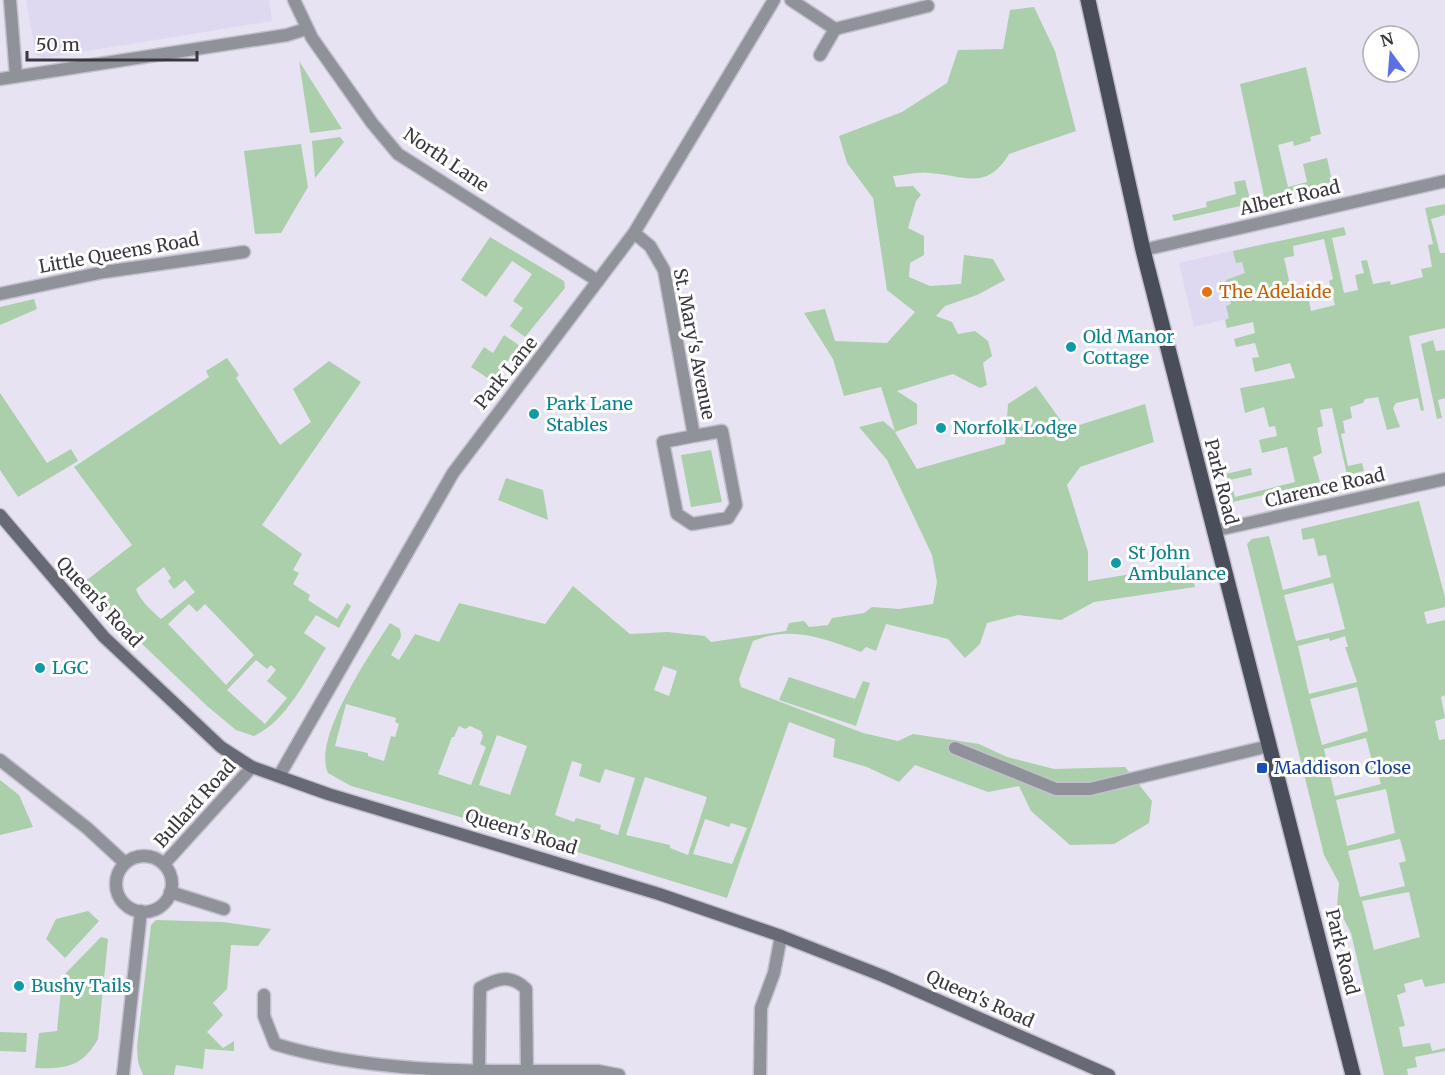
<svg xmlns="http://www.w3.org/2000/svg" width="1445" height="1075" font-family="Merriweather,serif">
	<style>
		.built { fill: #ded8f0 }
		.green { fill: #abcfaa; fill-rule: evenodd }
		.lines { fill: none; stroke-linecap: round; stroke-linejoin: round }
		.street-casing { stroke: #c4c1cf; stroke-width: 15 }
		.secondary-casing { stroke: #c4c1cf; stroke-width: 15 }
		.primary-casing { stroke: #c4c1cf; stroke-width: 18 }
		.street { stroke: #909299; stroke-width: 12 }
		.secondary { stroke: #676a74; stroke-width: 12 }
		.primary { stroke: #4a4e5a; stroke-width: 15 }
		.food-dot { fill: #e8710a; stroke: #fff; stroke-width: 2 }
		.culture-dot { fill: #0f9aa8; stroke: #fff; stroke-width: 2 }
		.transit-dot { fill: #1a4fb4; stroke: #fff; stroke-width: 2 }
		.labels { text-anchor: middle; stroke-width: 6; stroke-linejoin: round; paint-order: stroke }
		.street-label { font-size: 18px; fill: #3a383e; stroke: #fff }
		.food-label { font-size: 18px; fill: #c56008; stroke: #fff; text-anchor: start }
		.culture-label { font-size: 18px; fill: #0d838f; stroke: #fff; text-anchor: start }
		.transit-label { font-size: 18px; fill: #164399; stroke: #fff; text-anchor: start }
	</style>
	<rect width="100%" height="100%" fill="#e7e3f3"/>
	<g class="built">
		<path d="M26,0h243l3,21 -228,37 -8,-3z"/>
		<path d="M1275,241l15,63 -96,23 -15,-64z"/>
	</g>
	<g class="green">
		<path d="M1034,7l21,44 21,80 -67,23c-22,37 -44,22 -78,19 -12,-2 -26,2 -38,3l3,11 17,-1 8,9 -5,6 -8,27 16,8v19l-14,8 -1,14 21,9 31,-2 3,-29 29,4 12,21 -28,15 -32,11 -9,10 16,6 6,12 17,-3 13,10 4,15 -9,7 4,22 -7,3 -27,-14 -56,17 20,13v20l-22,8 22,37 88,-25 3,-40 28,-18 31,43 78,-25 9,38 -74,25 -13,18 21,67v29l100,-16 7,22 -101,15 -33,18 -43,-5 -31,8 -7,21 -15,14 -17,-19 -62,-15 -10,27 -10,-4 -5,5c-37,-13 -68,-27 -108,-11l-14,38 2,8 122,46 35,8 15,-7 66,10 28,13 47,12 71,-2 27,34 -3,22 -35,21 -44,1 -39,-34 -12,-25 -31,6 -73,-27 -16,17 -32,-15 -34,-10 2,-18 -46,-17 -62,176 -228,-70 -148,-42 -23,-13c-16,-35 43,-120 62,-150l10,6 1,8 -10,18 8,5 16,-26 24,8 20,-39 86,21 28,-38 57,48 37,-2 38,4 6,6 75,-11 3,-8 15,-2 5,6 19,-2 4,-7 32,-5 8,-6 27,2 34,-5 4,-22 -5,-27 -45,-95 -28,-33 24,-6 12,10 -14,-44 -37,9 -11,-37 -29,-46 21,-4 10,32 52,2 28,-31 -28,-22 -14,-92 -26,-35 -8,-27 63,-24 45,-29 11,-33 45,-1 7,-39zM663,666l14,5 -8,25 -15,-6zM346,704l50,14 -1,4 4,2 -4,13 -4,-1 -7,25 -16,-5v-3l-33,-7zM459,726l6,3 5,-3 11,5 2,5 -3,8 6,3 -15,38 -33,-11 14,-37h2zM497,735l30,11 -17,49 -31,-10zM572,761l10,3 -3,12 21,7 5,-14 30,9 -17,57 -18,-6 1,-4 -25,-7 -2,4 -19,-7zM645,777l62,20 -19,58 -18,-7v-3l-44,-10zM705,819l24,8 2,-4 16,5 -15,36 -39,-10z"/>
		<path d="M299,61l43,68 -32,4z"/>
		<path d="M1306,67l15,67 -11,3 1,4 -17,5 -1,-5 -15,4 10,42 19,-5 -4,-18 24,-6 6,27 -159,36 -2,-6 35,-8 -1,-5 30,-8 -2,-12 11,-2 5,19 14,-3 -24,-112z"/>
		<path d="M340,137l4,5 -29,36 -3,-37z"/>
		<path d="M301,144l7,43 -27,46 -26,1 -11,-83z"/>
		<path d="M1445,204v11l-14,4 9,34h5v75l-36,8 15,74 -3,1 -3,-13 -22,5 -3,5 7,19 -13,3 -9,-33 -13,2 -2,4 -13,4 2,11 -9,3 2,12 -4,1 7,32 14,-3 2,8 -17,4 -15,-67 -12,2 3,16 -6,2 5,25 -9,4 7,25 -87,20 -7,-28 25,-6 1,7 -22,5 5,17 60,-15 -8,-35 -25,6 -3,-13 18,-4 -2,-10 -6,1 -5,-20 -19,6 -5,-25 55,-10 -5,-15 -35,9 -3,-14 7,-1 -4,-14 -19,4 -2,-8 21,-6 -2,-11 -26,6 -2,-8 4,-2 -3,-12 5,-2 -5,-24 19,-7 -3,-11 -6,1 -3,-12 111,-24 2,8 -14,3 12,55 14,-3 -3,-15 9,-2 -3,-12 6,-1 6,24 17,-3 1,4 32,-8 -2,-8 11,-2 -4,-22 5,-1 -8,-36zM1324,239l9,40 -4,2 6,24 -24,6 -3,-16 -15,3 -9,-40 10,-2 -1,-10z"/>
		<path d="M490,237l74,44 1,7 -40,49 -15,-11 13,-18 -10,-7 19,-27 -20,-13 -26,36 -25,-17z"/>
		<path d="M34,299l3,10 -37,16v-18z"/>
		<path d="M504,335l16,11 -28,35 -21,-14 13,-20 9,6z"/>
		<path d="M1433,340l3,11 9,-1v48l-7,2 4,18 -5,1 -16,-75z"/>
		<path d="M227,358l12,17 -3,3 44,67 31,-23 -18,-33 36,-28 32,21 -99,143 40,29 -9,16 6,3 -6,11 17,11 -2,5 29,19 10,-16 4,3 -12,22 -23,-13 -12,18 22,15c-19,29 -39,73 -72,88l-18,-6 -29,-24 -68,-65 -56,-58 49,-38 -58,-78 135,-90 -3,-6zM164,567l7,11 -3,3 6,8 11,-9 10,12 -34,27c-10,-9 -20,-17 -25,-30zM189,604l8,8 8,-8 49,51 -28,30 -58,-61zM256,660l11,9 4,-4 5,5 -9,11 20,17 -22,26 -38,-34z"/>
		<path d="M0,393l47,70 24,-14 7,12 -60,36 -18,-27z"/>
		<path d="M711,450l11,52 -31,5 -10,-52z"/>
		<path d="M506,478l37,12 5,30 -50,-20z"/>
		<path d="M1419,501l26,96v10l-21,5 3,12 18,-4v75l-4,2 4,21 -10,3 4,19 6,-1v244l-20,4 -3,-8 -18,5 2,8 -9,3 8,31 -6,1 4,20 27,-4 2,8 13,-3v3l-30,6 2,10 -10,2 1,6h-24l-33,-142 -14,-27 2,-23 -15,-28 -77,-311 5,-5 17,-3 14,54 48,-13 -5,-22 -8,1 -4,-18 -11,2 -2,-11zM1333,583l12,46 -49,12 -12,-46zM1345,636l3,11h-3l12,35 -48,12 -11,-48 31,-8 1,3zM1357,687l11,44 -46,14 -12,-46zM1366,738l6,23 -8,3 2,11 12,-2 3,11 -46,12 -11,-47zM1386,789l9,44 -48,13 -11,-46zM1400,839l6,22 -7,2 6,23 -45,11 -12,-46zM1409,892l11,45 -46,13 -12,-49z"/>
		<path d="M789,677l66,22 8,-18 7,2 -14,43 -77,-26z"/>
		<path d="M0,780l19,15 14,32 -33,8z"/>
		<path d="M88,911l11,10 -34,37 -19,-19 10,-20z"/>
		<path d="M156,920l67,2 48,7 -13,17 -27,-1 -4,44 -14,14 10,12 -16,17 16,16 11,-7v10l-29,-2 -2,20 -27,-4 -2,10h-31l-5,-13 -1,-16 14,-121z"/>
		<path d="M101,937l7,2 -10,100c-16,28 -32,30 -63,29l4,-35 18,-2 5,-51 4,-7z"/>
		<path d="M0,1032l27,1 -1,19 -26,-1z"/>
	</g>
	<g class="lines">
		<g class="street-casing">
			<g id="street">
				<path d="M10,0l6,76"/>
				<path d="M294,0l18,38 60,85 26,31 200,127"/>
				<path d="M791,0l44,29 -15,26"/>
				<path d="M835,29l93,-23"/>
				<path d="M0,79l287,-44 19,-6"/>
				<path d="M634,233l16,13 14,24 30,166 -31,6 14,72 15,10 36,-6 8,-13 -14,-74 -28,5"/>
				<path d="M1143,250l302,-69"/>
				<path d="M0,294l104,-22 140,-20"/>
				<path d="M1213,531l232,-52"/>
				<path d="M955,748l101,41h34l179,-43"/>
				<path d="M0,760l87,68 38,35"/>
				<path d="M279,776l174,-303 181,-240 140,-233"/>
				<circle cx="144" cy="884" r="28"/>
				<path d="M164,864l88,-97"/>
				<path d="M170,892l54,17"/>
				<path d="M264,995v21l11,28c101,31 216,27 323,27l21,4"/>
				<path d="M479,1071l1,-83c17,-10 31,-14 46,1l1,82"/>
				<path d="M123,1075l18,-164"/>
				<path d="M760,1075l1,-67 13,-35 7,-37"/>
			</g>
		</g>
		<g class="secondary-casing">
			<path id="secondary" d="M0,515l104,122 117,110 31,20 76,27 331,100 122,42 102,40 226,99"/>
		</g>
		<g class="primary-casing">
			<path id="primary" d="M1088,0l55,250 210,825"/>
		</g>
		<use href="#street" class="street"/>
		<use href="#secondary" class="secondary"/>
		<use href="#primary" class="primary"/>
	</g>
	<circle class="food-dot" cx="1207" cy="292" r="6"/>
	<g class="culture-dot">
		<circle cx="1071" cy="347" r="6"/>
		<circle cx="534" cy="414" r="6"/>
		<circle cx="941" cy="428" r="6"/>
		<circle cx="1116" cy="563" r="6"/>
		<circle cx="40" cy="668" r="6"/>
		<circle cx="19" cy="986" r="6"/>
	</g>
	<rect class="transit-dot" x="1256" y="762" width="12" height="12" rx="3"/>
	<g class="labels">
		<g class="street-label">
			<text transform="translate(446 160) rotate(34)" y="6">North Lane</text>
			<text transform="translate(1290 198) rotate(-13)" y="6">Albert Road</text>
			<text transform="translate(119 253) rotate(-10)" y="6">Little Queens Road</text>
			<text transform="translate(694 344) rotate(79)" y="6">St. Mary's Avenue</text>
			<text transform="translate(506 373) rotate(-51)" y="6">Park Lane</text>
			<text transform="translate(1221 482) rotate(76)" y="6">Park Road</text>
			<text transform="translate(1325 488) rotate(-13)" y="6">Clarence Road</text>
			<text transform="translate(99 602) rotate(47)" y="6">Queen's Road</text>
			<text transform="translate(195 804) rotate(-48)" y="6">Bullard Road</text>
			<text transform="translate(521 832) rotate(17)" y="6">Queen's Road</text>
			<text transform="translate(1342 952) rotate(76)" y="6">Park Road</text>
			<text transform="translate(980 999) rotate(24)" y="6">Queen's Road</text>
		</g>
		<g class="food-label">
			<text x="1219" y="298">The Adelaide</text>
		</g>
		<g class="culture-label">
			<text x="1083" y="343">Old Manor<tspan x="1083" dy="21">Cottage</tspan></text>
			<text x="546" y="410">Park Lane<tspan x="546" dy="21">Stables</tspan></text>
			<text x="953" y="434">Norfolk Lodge</text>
			<text x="1128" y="559">St John<tspan x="1128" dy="21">Ambulance</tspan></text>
			<text x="52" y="674">LGC</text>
			<text x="31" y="992">Bushy Tails</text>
		</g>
		<g class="transit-label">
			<text x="1274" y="774">Maddison Close</text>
		</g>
	</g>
	<g transform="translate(1391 54) rotate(344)"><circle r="28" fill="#ffffff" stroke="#b0afb2" stroke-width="1.5"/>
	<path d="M0-4.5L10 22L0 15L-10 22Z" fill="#5c70e6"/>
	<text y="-9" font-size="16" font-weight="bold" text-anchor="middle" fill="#3a383e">N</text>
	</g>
	<path d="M27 51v9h170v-9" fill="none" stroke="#3a383e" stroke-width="3"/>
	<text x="36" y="51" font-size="18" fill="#3a383e" stroke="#ffffff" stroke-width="4.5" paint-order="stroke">50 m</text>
</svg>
